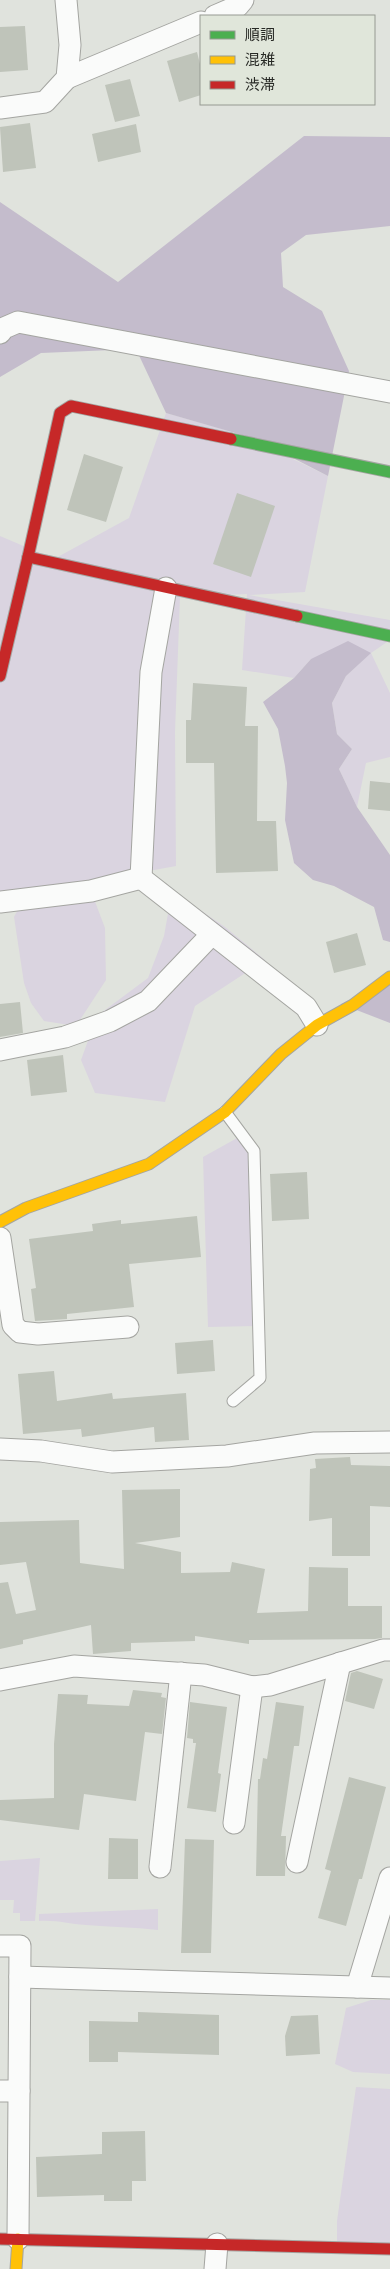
<svg xmlns="http://www.w3.org/2000/svg" width="390" height="2269" font-family="'DM Sans','Noto Sans JP',sans-serif">
	<style>
		.green { fill: #dad4e0 }
		.forest { fill: #c4bccc }
		.building { fill: #bfc4ba }
		.lines { fill: none; stroke-linecap: round; stroke-linejoin: round }
		.lane-casing { stroke: #a4a5a1; stroke-width: 13 }
		.street-casing { stroke: #a4a5a1; stroke-width: 23 }
		.fast-casing { stroke: #a4a5a1; stroke-width: 13 }
		.slow-casing { stroke: #a4a5a1; stroke-width: 13 }
		.jam-casing { stroke: #a4a5a1; stroke-width: 13 }
		.lane { stroke: #fafbfa; stroke-width: 11 }
		.street { stroke: #fafbfa; stroke-width: 21 }
		.fast { stroke: #4caf50; stroke-width: 11 }
		.slow { stroke: #ffc107; stroke-width: 11 }
		.jam { stroke: #c62828; stroke-width: 11 }
	</style>
	<rect width="100%" height="100%" fill="#e0e3dd"/>
	<g class="green">
		<path d="M166,413l77,22 85,41 -23,116 -56,3 141,25v20l-19,13 19,40v64l-24,6 -9,44 -18,-38 13,-20 -15,-15 -5,-31 14,-27 24,-23 -59,6 -17,19 -52,-8 5,-76 -67,3 -5,135 1,134 -176,32v-362l54,23 75,-41z"/>
		<path d="M91,891l14,37 1,52 -30,46 -32,-5 -13,-18 -7,-20 -10,-66 9,-17z"/>
		<path d="M172,891l53,36 40,33 -70,46 -30,96 -70,-9 -14,-33 16,-44 51,-38 16,-42z"/>
		<path d="M248,1132l11,194 -51,1 -5,-170z"/>
		<path d="M40,1858l-5,63h-15v-8h-7l1,-13h-14v-39z"/>
		<path d="M158,1909v21c-24,-3 -48,-3 -72,-5 -18,-1 -28,-5 -47,-4v-7z"/>
		<path d="M371,2000h19v74l-37,-2 -18,-8 11,-56z"/>
		<path d="M356,2087l34,2v160l-53,-2v-26z"/>
	</g>
	<g class="forest">
		<path d="M304,136l86,1v89l-84,9 -25,18 2,34 39,24 27,60 -21,105 -72,-37 -90,-26 -30,-64 -95,4 -41,24v-175l118,80z"/>
		<path d="M348,641l23,12 -25,23 -14,27 5,31 15,15 -13,20 18,38 33,48v87l-7,-2 -9,-33 -40,-21 -21,-6 -19,-17 -9,-43 2,-37 -2,-17 -7,-37 -15,-27 31,-24 17,-19z"/>
		<path d="M390,980v43l-49,-19z"/>
	</g>
	<g class="building">
		<path d="M25,26l3,44 -28,2v-45z"/>
		<path d="M197,52l4,16v27l-22,7 -12,-41z"/>
		<path d="M130,79l10,37 -25,6 -10,-37z"/>
		<path d="M30,123l6,45 -33,4 -3,-45z"/>
		<path d="M136,124l5,28 -43,10 -6,-28z"/>
		<path d="M84,454l39,13 -17,55 -39,-12z"/>
		<path d="M237,493l38,13 -24,71 -38,-13z"/>
		<path d="M193,683l54,4 -2,39h13l-1,95h19l2,50 -62,2 -2,-110h-28v-43h5z"/>
		<path d="M370,781l20,2v28l-22,-2z"/>
		<path d="M357,933l9,32 -32,8 -8,-31z"/>
		<path d="M20,1002l3,31 -23,4v-33z"/>
		<path d="M63,1055l4,37 -36,4 -4,-36z"/>
		<path d="M307,1172l2,47 -37,2 -2,-47z"/>
		<path d="M197,1216l4,41 -72,7 5,43 -67,7v5l-32,2 -4,-32 5,-1 -7,-49 64,-8 -1,-7 29,-4v4z"/>
		<path d="M213,1340l2,31 -38,3 -2,-31z"/>
		<path d="M54,1371l3,30 55,-8 1,6 73,-6 3,47 -34,2 -1,-15 -72,10 -1,-8 -58,5 -5,-60z"/>
		<path d="M350,1457l1,8 39,1v41l-20,-1v50h-38v-38l-23,3 1,-52 6,-1 -1,-9z"/>
		<path d="M180,1489v48l-45,6 46,9v21l49,-1 2,-10 33,7 -8,44 51,-2 1,-44 39,1v38h34v32l-7,1 -126,1v4l-54,-8v5l-64,2v8l-38,3 -2,-29 -68,15v4l-23,5v-66l8,-1 8,32 20,-4 -10,-48 -26,3v-43l79,-2 1,43 44,6 -2,-79z"/>
		<path d="M357,1671l26,8 -9,30 -29,-8 6,-28z"/>
		<path d="M133,1690l29,3 -1,4 5,1 -4,36 -17,-2 -9,69 -52,-7 -5,36 -79,-10v-20l54,-2v-54l4,-50 30,1 -1,9 42,2z"/>
		<path d="M190,1702l37,5 -9,66 3,1 -5,38 -29,-4 9,-65h-3v-4l-6,-1z"/>
		<path d="M276,1702l28,4 -5,40h-5l-13,90h5l-1,40h-29l2,-97h2l3,-21 4,1z"/>
		<path d="M349,1777l37,10 -24,92h-3l-13,47 -28,-8 13,-47 -6,-2z"/>
		<path d="M109,1838l29,1v40h-30z"/>
		<path d="M185,1839l29,1 -3,113h-30z"/>
		<path d="M138,2012l81,3v40l-101,-3v10h-29v-41l49,1z"/>
		<path d="M318,2015l2,39 -34,2 -1,-20 6,-20z"/>
		<path d="M145,2131l1,50h-14v20h-28v-6l-67,2 -1,-40 66,-3v-22z"/>
	</g>
	<g class="lines">
		<g class="lane-casing">
			<path id="lane" d="M225,1112l29,39 6,227 -27,23"/>
		</g>
		<g class="street-casing">
			<g id="street">
				<path d="M215,16l23,-10 5,-6"/>
				<path d="M67,78l134,-56"/>
				<path d="M0,108l45,-6 22,-24 3,-33 -4,-45"/>
				<path d="M0,333l4,-5 14,-6 372,70"/>
				<path d="M141,878l10,-206 15,-84"/>
				<path d="M0,902l91,-11 50,-13 165,129 11,18"/>
				<path d="M0,1050l65,-13 45,-16 38,-20 64,-67"/>
				<path d="M0,1238l13,87 7,7 18,2 90,-7"/>
				<path d="M0,1449l41,2 71,11 115,-6 88,-13 75,-1"/>
				<path d="M0,1680l74,-14 130,9 48,12 18,-2 113,-35h7"/>
				<path d="M234,1823l18,-136"/>
				<path d="M297,1862l43,-199"/>
				<path d="M160,1867l21,-194"/>
				<path d="M0,1946h20l-2,293"/>
				<path d="M20,1977l370,11"/>
				<path d="M357,1987l33,-109"/>
				<path d="M0,2091h19"/>
				<path d="M215,2269l2,-25"/>
			</g>
		</g>
		<g class="fast-casing">
			<g id="fast">
				<path d="M231,439l159,33"/>
				<path d="M297,616l93,20"/>
			</g>
		</g>
		<g class="slow-casing">
			<g id="slow">
				<path d="M0,1222l26,-14 123,-44 76,-52 56,-58 36,-29 36,-20 37,-28"/>
				<path d="M16,2269l2,-30"/>
			</g>
		</g>
		<g class="jam-casing">
			<g id="jam">
				<path d="M28,557l32,-144 11,-7 160,33"/>
				<path d="M0,676l28,-119 269,59"/>
				<path d="M0,2239l390,10"/>
			</g>
		</g>
		<use href="#lane" class="lane"/>
		<use href="#street" class="street"/>
		<use href="#fast" class="fast"/>
		<use href="#slow" class="slow"/>
		<use href="#jam" class="jam"/>
	</g>
	<rect x="200" y="15" width="175" height="90" fill="#e0e6da" stroke="#969a92"/>
	<rect x="210" y="31" width="25" height="8" fill="#4caf50" stroke="#969a92"/>
	<text x="245" y="40" font-size="15" fill="#272925">順調</text>
	<rect x="210" y="56" width="25" height="8" fill="#ffc107" stroke="#969a92"/>
	<text x="245" y="65" font-size="15" fill="#272925">混雑</text>
	<rect x="210" y="81" width="25" height="8" fill="#c62828" stroke="#969a92"/>
	<text x="245" y="90" font-size="15" fill="#272925">渋滞</text>
</svg>
